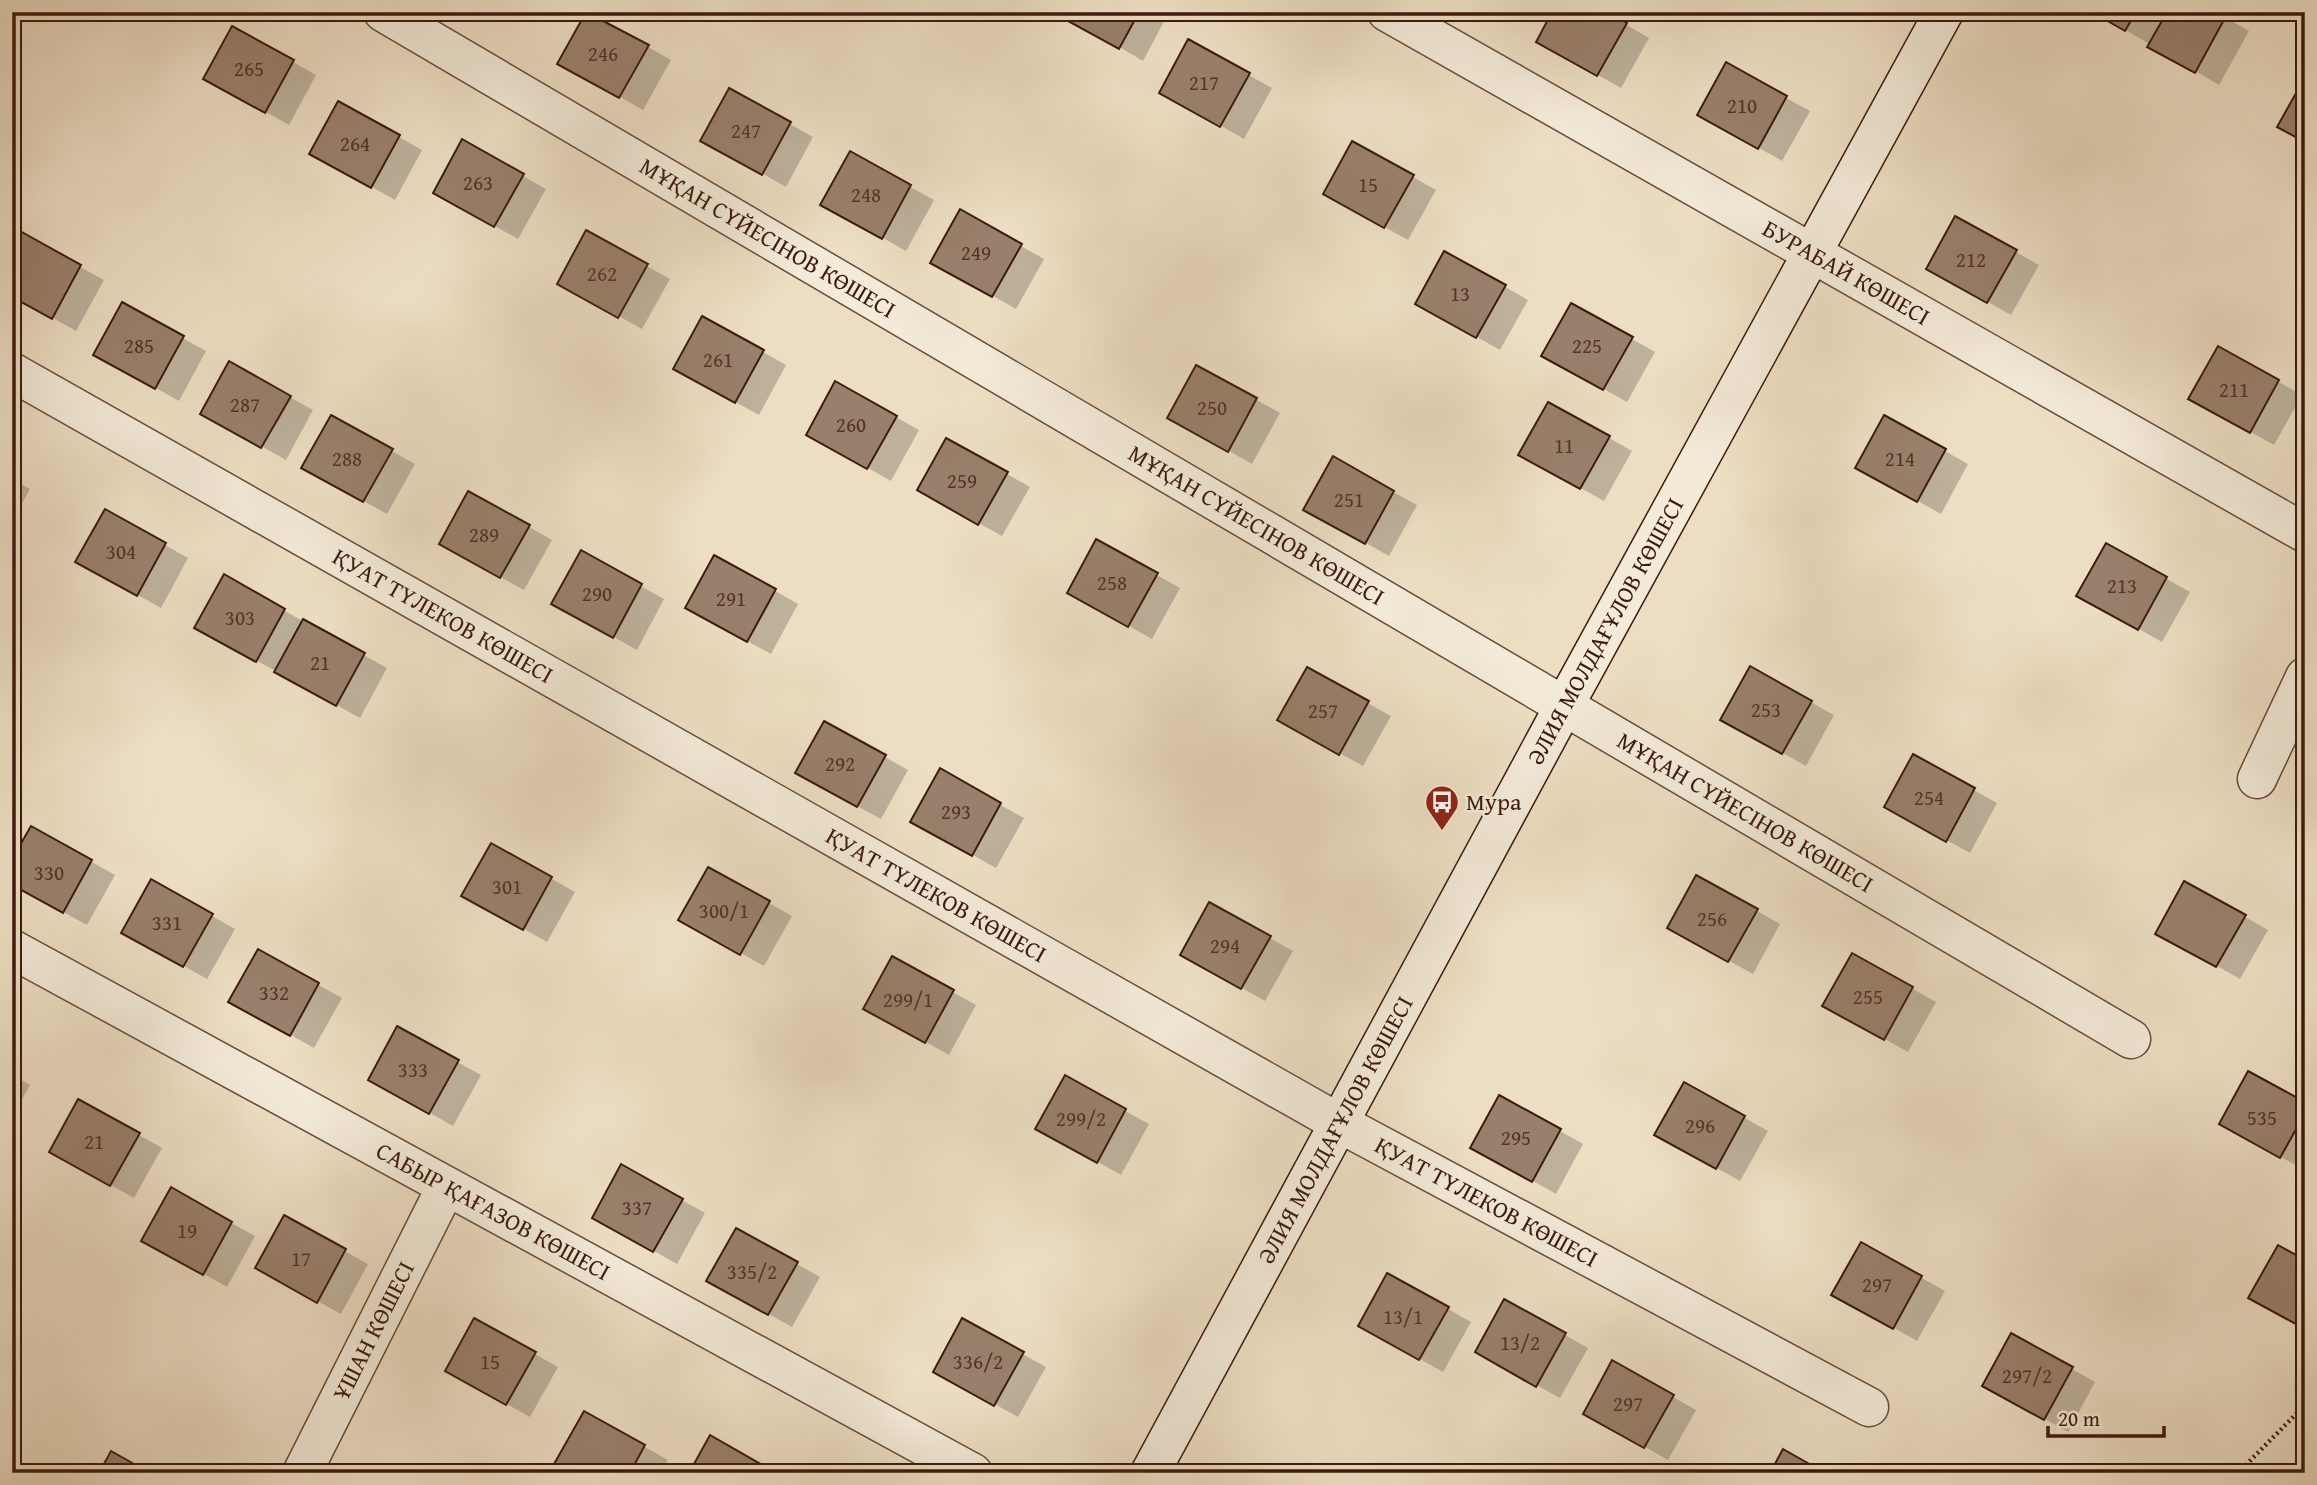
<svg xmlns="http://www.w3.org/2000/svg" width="2317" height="1485" font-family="'Gentium Book Plus',serif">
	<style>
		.shadow { fill: #0003 }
		.building { fill: #99806c; stroke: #3d1a0e; stroke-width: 2 }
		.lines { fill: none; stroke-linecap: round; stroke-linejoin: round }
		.street-casing { stroke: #694b3b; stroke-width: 41 }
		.secondary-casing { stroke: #3d1a0e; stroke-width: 41 }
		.path { stroke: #3d1a0e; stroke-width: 4.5; stroke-dasharray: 2 3.5; stroke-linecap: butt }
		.street { stroke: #f3ead8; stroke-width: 38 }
		.secondary { stroke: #f3ead8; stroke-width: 38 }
		.labels { text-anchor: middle; stroke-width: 5; stroke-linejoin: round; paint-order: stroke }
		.number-label { font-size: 21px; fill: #543426 }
		.street-label { font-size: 24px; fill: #3d1a0e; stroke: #f3ead8 }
		.poi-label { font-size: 24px; fill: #3d1a0e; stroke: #f3ead8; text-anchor: start }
	</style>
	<rect width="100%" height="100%" fill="#eddec3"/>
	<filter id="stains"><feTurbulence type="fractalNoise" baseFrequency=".00286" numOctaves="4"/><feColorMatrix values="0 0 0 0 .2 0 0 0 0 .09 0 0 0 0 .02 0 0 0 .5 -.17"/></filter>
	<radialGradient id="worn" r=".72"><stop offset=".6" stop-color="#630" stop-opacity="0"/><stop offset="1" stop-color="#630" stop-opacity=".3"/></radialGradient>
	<g class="shadow">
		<path d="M1060,12h109l-26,49z"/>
		<path d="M1604,12l45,26 -28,50 -83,-47z"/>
		<path d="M2095,12h121l33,19 -30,54z"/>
		<path d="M588,13l83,47 -28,50 -83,-47z"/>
		<path d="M233,28l83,47 -27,50 -83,-47z"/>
		<path d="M1189,42l83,46 -28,51 -83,-47z"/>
		<path d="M1726,65l84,46 -28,50 -83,-47z"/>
		<path d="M730,90l83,47 -27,50 -84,-47z"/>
		<path d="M339,103l83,47 -27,50 -83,-47z"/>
		<path d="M463,142l83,47 -28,50 -83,-47z"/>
		<path d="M1353,143l83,47 -28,50 -83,-46z"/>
		<path d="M850,154l84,46 -28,51 -83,-47z"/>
		<path d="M961,212l83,47 -28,50 -83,-47z"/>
		<path d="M1956,218l83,47 -28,50 -83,-47z"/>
		<path d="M587,233l83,46 -28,50 -83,-46z"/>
		<path d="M20,234l84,46 -28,51 -64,-36z"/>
		<path d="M1445,253l83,47 -28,50 -83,-47z"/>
		<path d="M123,305l83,46 -27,50 -84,-47z"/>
		<path d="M1572,305l83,47 -28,50 -83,-47z"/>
		<path d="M703,318l83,47 -27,50 -84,-46z"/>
		<path d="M2218,348l84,47 -28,50 -83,-46z"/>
		<path d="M230,364l83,46 -27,50 -84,-47z"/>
		<path d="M1197,367l83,46 -28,51 -83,-47z"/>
		<path d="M836,384l83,46 -28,51 -83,-47z"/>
		<path d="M1549,404l83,47 -28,50 -83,-46z"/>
		<path d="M332,417l83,47 -28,50 -83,-46z"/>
		<path d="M1885,417l83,47 -27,50 -84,-47z"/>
		<path d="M947,440l83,47 -28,49 -83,-46z"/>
		<path d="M1333,459l84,46 -28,51 -83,-47z"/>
		<path d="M12,479l18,10 -18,33z"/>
		<path d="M469,493l83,47 -28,50 -83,-46z"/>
		<path d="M105,511l83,47 -27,50 -84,-47z"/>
		<path d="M1097,542l83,46 -28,51 -83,-47z"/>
		<path d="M2106,545l84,47 -28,50 -83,-47z"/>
		<path d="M581,553l83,46 -27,51 -84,-47z"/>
		<path d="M715,557l83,47 -27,50 -84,-46z"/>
		<path d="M224,577l163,91 -27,50 -140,-78z"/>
		<path d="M1751,669l83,46 -28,51 -83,-47z"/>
		<path d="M1308,670l83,46 -28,50 -83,-46z"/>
		<path d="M825,723l83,47 -27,49 -84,-46z"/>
		<path d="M1914,756l83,47 -27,50 -84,-46z"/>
		<path d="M940,771l84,47 -28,50 -83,-47z"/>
		<path d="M31,828l84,47 -28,50 -75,-41z"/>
		<path d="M492,845l83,47 -28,50 -83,-47z"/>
		<path d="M709,870l83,46 -28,50 -83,-46z"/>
		<path d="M1697,877l83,47 -27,50 -84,-46z"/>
		<path d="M152,882l83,47 -28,50 -83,-47z"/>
		<path d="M2185,883l83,47 -28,49 -62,-35z"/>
		<path d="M1210,904l83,47 -28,50 -83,-47z"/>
		<path d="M258,951l84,47 -28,50 -84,-47z"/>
		<path d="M1852,955l84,47 -28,50 -83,-46z"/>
		<path d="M893,959l83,46 -27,50 -84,-47z"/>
		<path d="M398,1029l83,46 -28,51 -83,-47z"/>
		<path d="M12,1074l18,11 -18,32z"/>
		<path d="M1065,1078l84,46 -28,51 -83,-47z"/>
		<path d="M1684,1084l84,47 -28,50 -83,-46z"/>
		<path d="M1500,1097l83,47 -27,50 -83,-47z"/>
		<path d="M79,1101l83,47 -28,50 -83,-47z"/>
		<path d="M2305,1104l-1,66 -83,-47z"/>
		<path d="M622,1167l83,46 -28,51 -83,-47z"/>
		<path d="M172,1190l83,46 -28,51 -83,-47z"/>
		<path d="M285,1218l83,46 -27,50 -84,-46z"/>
		<path d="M737,1230l83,47 -28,50 -83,-46z"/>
		<path d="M1861,1244l84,47 -28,50 -83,-47z"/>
		<path d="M1388,1275l83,47 -28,50 -83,-46z"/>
		<path d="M1505,1301l83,47 -28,50 -83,-46z"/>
		<path d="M475,1320l83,47 -28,50 -83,-46z"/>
		<path d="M963,1321l83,46 -28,50 -83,-46z"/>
		<path d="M2012,1335l83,47 -27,50 -84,-47z"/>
		<path d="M1613,1363l83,47 -28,50 -83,-47z"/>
		<path d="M584,1413l84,47 -8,13h-86z"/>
	</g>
	<g class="building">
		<path d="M586,12l63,33 -30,53 -62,-34z"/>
		<path d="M1058,12h81l-20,37 -62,-34z"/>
		<path d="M1552,12h56l19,11 -30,53 -61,-34z"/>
		<path d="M2092,12h44l-11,19z"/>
		<path d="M2167,12h53l6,4 -31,57 -48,-26z"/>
		<path d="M232,26l62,34 -29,53 -62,-34z"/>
		<path d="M1188,39l62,34 -30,54 -61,-34z"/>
		<path d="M1726,62l61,34 -29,53 -61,-34z"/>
		<path d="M2305,77v65l-28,-15z"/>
		<path d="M729,88l62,34 -29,53 -62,-34z"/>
		<path d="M338,101l62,34 -29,53 -62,-34z"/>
		<path d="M462,139l62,35 -30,53 -61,-34z"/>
		<path d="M1352,141l62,34 -30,53 -61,-34z"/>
		<path d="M850,151l61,34 -29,54 -62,-34z"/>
		<path d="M960,209l62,35 -30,53 -62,-34z"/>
		<path d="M1955,216l62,34 -30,53 -61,-34z"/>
		<path d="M586,230l62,34 -30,54 -61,-34z"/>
		<path d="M20,231l61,34 -29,54 -40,-22v-52z"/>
		<path d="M1444,251l62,34 -30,53 -61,-34z"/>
		<path d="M122,302l62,34 -29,53 -62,-34z"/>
		<path d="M1571,303l62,34 -30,53 -62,-34z"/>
		<path d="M702,316l62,34 -29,53 -62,-34z"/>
		<path d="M2218,346l61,34 -29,53 -62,-34z"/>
		<path d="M229,361l62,35 -30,52 -61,-34z"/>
		<path d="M1196,365l61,33 -29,54 -61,-34z"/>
		<path d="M835,381l62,35 -30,53 -61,-34z"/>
		<path d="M1548,402l62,34 -30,53 -62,-34z"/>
		<path d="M331,415l62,34 -30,53 -62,-34z"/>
		<path d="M1884,415l62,34 -29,53 -62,-34z"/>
		<path d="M946,438l62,34 -30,53 -61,-35z"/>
		<path d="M1333,456l61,35 -29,53 -62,-34z"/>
		<path d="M468,491l62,34 -30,53 -61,-34z"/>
		<path d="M105,509l61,34 -29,53 -62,-34z"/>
		<path d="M1096,539l62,34 -30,54 -61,-34z"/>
		<path d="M2106,543l61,34 -29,53 -62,-34z"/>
		<path d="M581,550l61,34 -29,54 -62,-34z"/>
		<path d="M714,555l62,34 -29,53 -62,-34z"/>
		<path d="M224,574l61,35 -29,53 -62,-34z"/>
		<path d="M303,619l62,34 -29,53 -62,-34z"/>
		<path d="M1750,666l62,35 -30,53 -62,-34z"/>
		<path d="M1307,667l62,34 -30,54 -62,-35z"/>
		<path d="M824,721l62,34 -29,52 -62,-34z"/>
		<path d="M1913,754l62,34 -29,54 -62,-35z"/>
		<path d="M940,768l61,35 -29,53 -62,-34z"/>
		<path d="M31,826l61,34 -29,53 -51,-28v-26z"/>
		<path d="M491,843l61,34 -29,53 -62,-34z"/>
		<path d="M708,867l62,34 -30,54 -62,-35z"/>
		<path d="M1696,875l62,34 -30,53 -61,-34z"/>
		<path d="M151,879l62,35 -30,53 -62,-34z"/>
		<path d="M2184,881l62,34 -30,52 -61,-33z"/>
		<path d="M1209,902l62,34 -30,53 -61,-34z"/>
		<path d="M258,949l61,34 -29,53 -62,-34z"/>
		<path d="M1852,953l61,34 -29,53 -62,-34z"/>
		<path d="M892,956l62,34 -29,53 -62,-34z"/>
		<path d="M397,1026l62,34 -30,54 -61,-34z"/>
		<path d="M2248,1071l57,31v11l-25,45 -61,-34z"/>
		<path d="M1065,1075l61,34 -29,54 -62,-34z"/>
		<path d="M1684,1082l61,34 -29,53 -62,-34z"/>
		<path d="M1499,1095l62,34 -29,53 -62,-34z"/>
		<path d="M78,1099l62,34 -30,53 -61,-34z"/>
		<path d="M621,1164l62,35 -30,53 -61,-34z"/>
		<path d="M171,1187l61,35 -29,53 -62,-34z"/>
		<path d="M284,1215l62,34 -29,54 -62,-35z"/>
		<path d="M736,1228l62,34 -30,53 -62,-34z"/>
		<path d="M1861,1242l61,34 -29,53 -62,-34z"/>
		<path d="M2278,1245l27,15v69l-57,-31z"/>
		<path d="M1387,1273l62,34 -30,53 -61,-34z"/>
		<path d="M1504,1299l62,34 -30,54 -61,-35z"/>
		<path d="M474,1318l62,34 -30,53 -61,-34z"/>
		<path d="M962,1318l62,34 -30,54 -61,-34z"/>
		<path d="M2011,1333l62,34 -29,53 -62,-34z"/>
		<path d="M1612,1360l62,35 -30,53 -61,-34z"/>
		<path d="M584,1411l61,34 -15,28h-59l-17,-9z"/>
		<path d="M710,1435l61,35 -2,3h-80z"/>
		<path d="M1783,1449l42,24h-55z"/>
		<path d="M111,1451l39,22h-51z"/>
	</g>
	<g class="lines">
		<g class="street-casing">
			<g id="street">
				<path id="s1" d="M383,12l1748,1027"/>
				<path id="s2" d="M1387,12l918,521"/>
				<path id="s3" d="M12,372l1327,751 530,284"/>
				<path d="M2257,779l48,-102"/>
				<path id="s4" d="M12,949l961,524"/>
				<path id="s5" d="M302,1473l144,-286"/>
			</g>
		</g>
		<g class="secondary-casing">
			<g id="secondary">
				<path id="s6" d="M1150,1473l413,-765 381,-696"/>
			</g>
		</g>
		<path class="path" d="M2238,1473l67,-68"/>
		<use href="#street" class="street"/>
		<use href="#secondary" class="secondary"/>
	</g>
	<defs>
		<g id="bus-pin" transform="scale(1.75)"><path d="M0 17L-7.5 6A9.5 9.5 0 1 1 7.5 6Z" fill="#8f2418" stroke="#f3ead8"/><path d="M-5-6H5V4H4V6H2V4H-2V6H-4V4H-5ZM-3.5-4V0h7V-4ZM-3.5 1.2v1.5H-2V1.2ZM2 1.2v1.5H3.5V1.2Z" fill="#fff"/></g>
	</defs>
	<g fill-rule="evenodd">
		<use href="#bus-pin" x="1442" y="802"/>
	</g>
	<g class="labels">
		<g class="number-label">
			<text x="603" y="61">246</text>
			<text x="249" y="76">265</text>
			<text x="1204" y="90">217</text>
			<text x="1742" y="113">210</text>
			<text x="746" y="138">247</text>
			<text x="355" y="151">264</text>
			<text x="478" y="190">263</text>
			<text x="1368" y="192">15</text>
			<text x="866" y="202">248</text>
			<text x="976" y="260">249</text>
			<text x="1971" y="267">212</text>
			<text x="602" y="281">262</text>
			<text x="1460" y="301">13</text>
			<text x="139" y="353">285</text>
			<text x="1587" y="353">225</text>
			<text x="718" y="367">261</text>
			<text x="2234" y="397">211</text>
			<text x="245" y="412">287</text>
			<text x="1212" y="415">250</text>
			<text x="851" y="432">260</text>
			<text x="1564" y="453">11</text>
			<text x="347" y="466">288</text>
			<text x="1900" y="466">214</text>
			<text x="962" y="488">259</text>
			<text x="1349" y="507">251</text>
			<text x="484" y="542">289</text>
			<text x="121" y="559">304</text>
			<text x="1112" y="590">258</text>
			<text x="2122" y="593">213</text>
			<text x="597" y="601">290</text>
			<text x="731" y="606">291</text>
			<text x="240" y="625">303</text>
			<text x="320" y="670">21</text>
			<text x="1766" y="717">253</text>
			<text x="1323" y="718">257</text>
			<text x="840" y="771">292</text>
			<text x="1929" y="805">254</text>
			<text x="956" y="819">293</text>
			<text x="49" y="880">330</text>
			<text x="507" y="894">301</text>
			<text x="724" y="918">300/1</text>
			<text x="1712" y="926">256</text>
			<text x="167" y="930">331</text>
			<text x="1225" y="953">294</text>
			<text x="274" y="1000">332</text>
			<text x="1868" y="1004">255</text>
			<text x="908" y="1007">299/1</text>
			<text x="413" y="1077">333</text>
			<text x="2262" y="1125">535</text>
			<text x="1081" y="1126">299/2</text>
			<text x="1700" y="1133">296</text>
			<text x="1516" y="1145">295</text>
			<text x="94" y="1149">21</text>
			<text x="637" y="1215">337</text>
			<text x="187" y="1238">19</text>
			<text x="301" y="1266">17</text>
			<text x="752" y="1279">335/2</text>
			<text x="1877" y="1292">297</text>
			<text x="1403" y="1324">13/1</text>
			<text x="1520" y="1350">13/2</text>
			<text x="490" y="1369">15</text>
			<text x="978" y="1369">336/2</text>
			<text x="2027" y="1383">297/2</text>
			<text x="1628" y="1411">297</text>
		</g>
		<g class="street-label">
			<text dy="8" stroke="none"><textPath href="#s1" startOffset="446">МҰҚАН СҮЙЕСІНОВ КӨШЕСІ</textPath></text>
			<text dy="8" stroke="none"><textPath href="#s2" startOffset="528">БУРАБАЙ КӨШЕСI</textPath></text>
			<text dy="8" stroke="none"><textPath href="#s1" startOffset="1013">МҰҚАН СҮЙЕСІНОВ КӨШЕСІ</textPath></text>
			<text dy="8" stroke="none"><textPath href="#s3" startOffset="495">ҚУАТ ТҮЛЕКОВ КӨШЕСІ</textPath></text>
			<text dy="8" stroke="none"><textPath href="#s6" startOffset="957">ӘЛИЯ МОЛДАҒҰЛОВ КӨШЕСІ</textPath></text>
			<text dy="8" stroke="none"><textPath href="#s1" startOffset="1580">МҰҚАН СҮЙЕСІНОВ КӨШЕСІ</textPath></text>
			<text dy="8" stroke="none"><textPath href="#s3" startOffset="1062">ҚУАТ ТҮЛЕКОВ КӨШЕСІ</textPath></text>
			<text dy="8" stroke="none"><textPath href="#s6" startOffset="390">ӘЛИЯ МОЛДАҒҰЛОВ КӨШЕСІ</textPath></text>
			<text dy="8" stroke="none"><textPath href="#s3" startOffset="1692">ҚУАТ ТҮЛЕКОВ КӨШЕСІ</textPath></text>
			<text dy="8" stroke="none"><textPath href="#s4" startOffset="548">САБЫР ҚАҒАЗОВ КӨШЕСІ</textPath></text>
			<text dy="8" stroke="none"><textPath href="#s5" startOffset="159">ҰШАН КӨШЕСІ</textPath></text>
		</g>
		<g class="poi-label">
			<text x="1466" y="810">Мура</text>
		</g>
	</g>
	<rect width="2317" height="1485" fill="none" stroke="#eddec3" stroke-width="42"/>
	<rect x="14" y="14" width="2289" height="1457" fill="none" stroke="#3d1a0e" stroke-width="3.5"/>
	<rect x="21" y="21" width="2275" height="1443" fill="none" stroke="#3d1a0e" stroke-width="2"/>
	<path d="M2048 1426v10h116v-10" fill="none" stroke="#3d1a0e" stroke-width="3.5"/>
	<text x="2058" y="1426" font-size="21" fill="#3d1a0e" stroke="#f3ead8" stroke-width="5" paint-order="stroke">20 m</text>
	<rect width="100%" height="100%" filter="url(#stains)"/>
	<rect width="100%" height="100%" fill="url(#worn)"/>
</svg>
